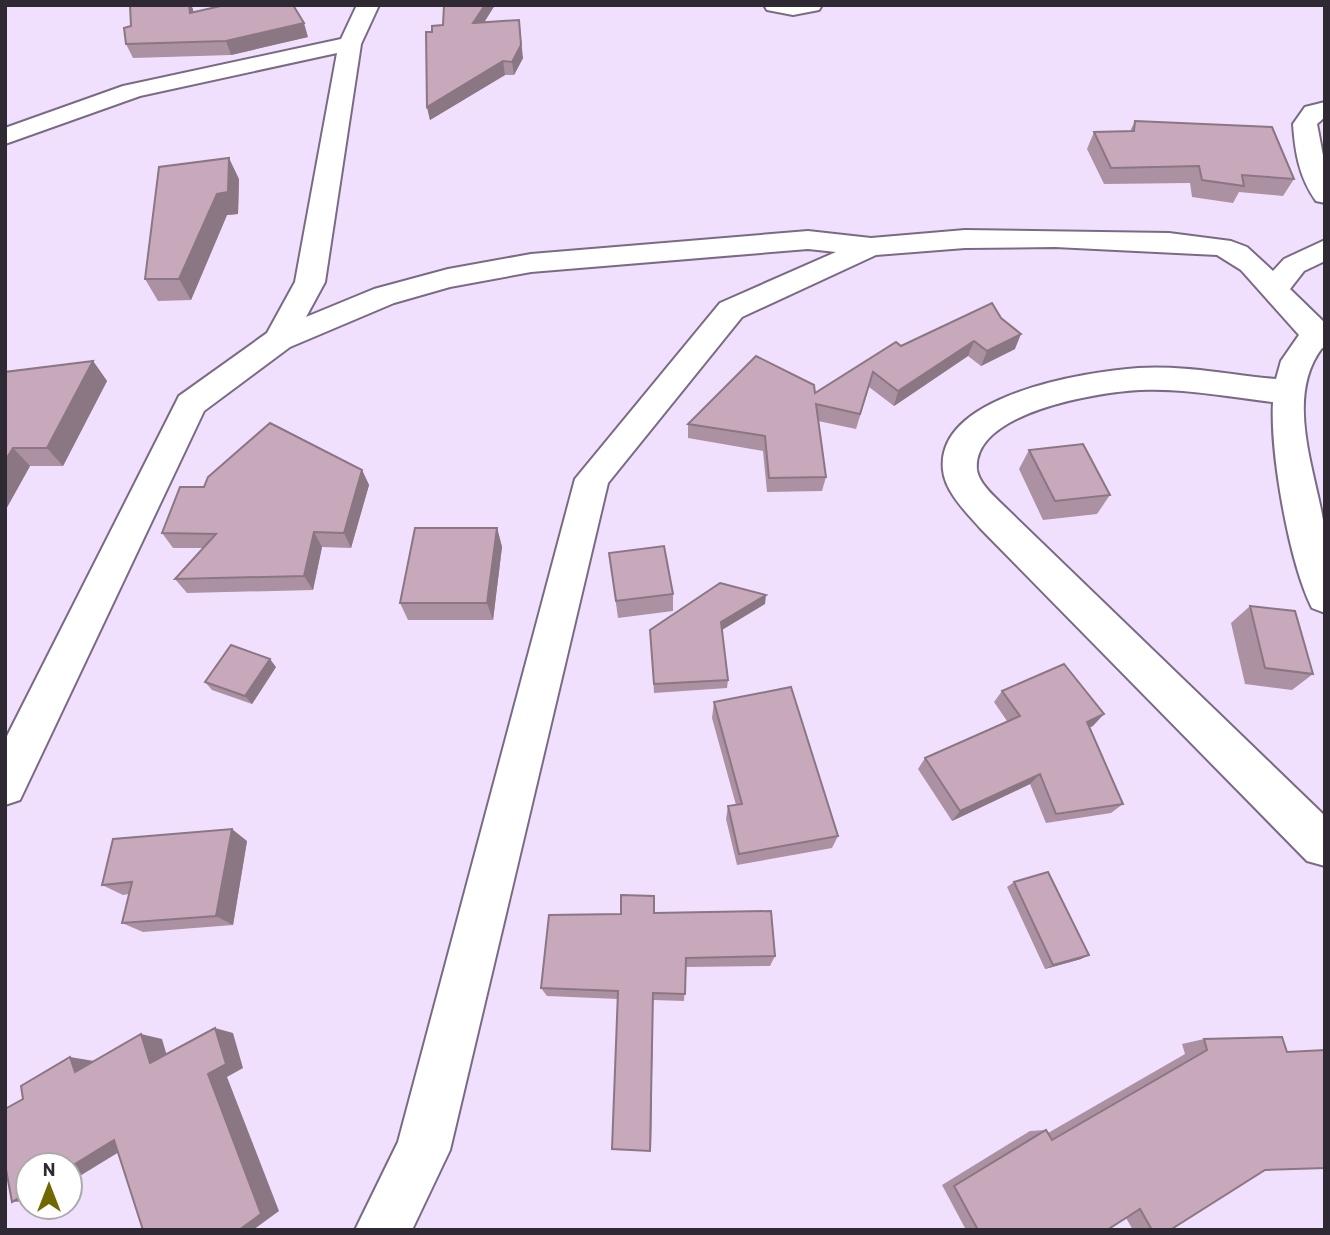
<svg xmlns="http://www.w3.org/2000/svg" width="1330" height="1235" font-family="Barlow,sans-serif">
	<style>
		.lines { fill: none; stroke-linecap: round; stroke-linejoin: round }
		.minor-casing { stroke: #7a6b84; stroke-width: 4 }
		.minor { fill: #fff; fill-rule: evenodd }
		.wall { fill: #ab91a1 }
		.shaded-wall { fill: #8b7683 }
		.building { fill: #c7a9bb; stroke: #8b7683; stroke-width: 2 }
	</style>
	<rect width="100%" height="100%" fill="#f1e0fd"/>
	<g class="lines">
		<g class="minor-casing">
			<g id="minor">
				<path d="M357,5h22l-18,39 -36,238 -19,35 68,-28 74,-20 83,-15 277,-23 63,7 94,-8 204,3 62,8 16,6 26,24 11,-12 41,-19v21l-21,10 -14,18 35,34v26l-3,-1c-38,50 -6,124 2,178 5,28 1,59 1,87l-13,-5c-23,-46 -42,-155 -39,-206 -44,-5 -89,-14 -133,-12 -41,2 -169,22 -163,80 2,14 19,28 29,38l319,308v50l-18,-5 -327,-333c-13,-15 -35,-36 -37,-58 -8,-75 142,-98 195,-102 46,-3 93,7 138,11l5,-18 18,-26 -58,-65 -24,-15 -162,-8 -90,1 -89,7 -134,62 -134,166 -158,667 -38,80h-57l43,-88 177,-663 145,-176 116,-51 -28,-3 -277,23 -81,15 -56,16 -104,44 -86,64 -184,389 -15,5v-65l170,-336 4,-8 88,-63 28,-51 42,-229 -197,43 -135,48v-16l118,-42 218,-47z"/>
				<path d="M764,5h58l-3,5 -26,5 -26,-5z"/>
				<path d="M1325,102v15l-8,7 8,42v37l-9,-2c-17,-24 -21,-49 -23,-77l12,-17z"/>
			</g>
		</g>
		<use href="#minor" class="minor"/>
	</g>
	<g class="wall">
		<path d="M130,5h61l2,7 115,25 -77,18 -98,3 -7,-14 5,-18z"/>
		<path d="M444,5h51l-11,17 39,36 -9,17h-9l-75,45 -3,-13 16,-82z"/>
		<path d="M1135,121l159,58 -11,17 -44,-4 -6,11 -41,-6 -2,-14 -86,1 -17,-35 7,-17 36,-1z"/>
		<path d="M239,179l-1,35 -11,1 -36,85 -33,1 -13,-22z"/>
		<path d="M992,303l23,46 -34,17 -13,-10 -74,50 -25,-19 -13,42 -38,-8 8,56 -4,14 -55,1 -4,-41 -75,-13v-14l127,-31 86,-47z"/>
		<path d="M93,361l14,20 -44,85h-33l-25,45v-139z"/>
		<path d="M1029,450l81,45 -13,19 -54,6 -24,-51z"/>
		<path d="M362,470l7,15 -18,63 -29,-1 -9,43 -126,3 -12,-14 28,-31h-30l-11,-15 42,-46z"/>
		<path d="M497,528l5,19 -9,73h-85l-8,-17z"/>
		<path d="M609,553l64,41v17l-55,7z"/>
		<path d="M765,604l-43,26 6,50 -1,8 -73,5 -4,-63z"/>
		<path d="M1250,606l63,68 -21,16 -47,-6 -14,-61z"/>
		<path d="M276,667l-24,37 -40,-14 -7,-8z"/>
		<path d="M1002,691l91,35 -3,1 33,77 -12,9 -65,10 -16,-39 -78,37 -34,-52 7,-11 82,-37 -13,-19z"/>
		<path d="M714,702l124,134 -6,12 -95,17 -11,-46 2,-13 8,-1 -24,-87z"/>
		<path d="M247,841l-14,84 -90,7 -21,-9 7,-29 -6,1 -21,-10z"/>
		<path d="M1014,882l67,77 -36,10 -38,-82z"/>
		<path d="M655,913l120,43 -5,10 -84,1 -2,34 -31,-1 -2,151 -39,-2 6,-150 -71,-3 -6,-8z"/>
		<path d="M1204,1039l61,131 -95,60h-37l-7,-12 -19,12h-141l-24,-45 88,-54 16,-1 2,3 137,-79 -3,-10z"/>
	</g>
	<g class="shaded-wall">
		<path d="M189,5h2l2,4 2,17 -5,-13z"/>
		<path d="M485,5h10l-20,32 -2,-14z"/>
		<path d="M519,20l4,38 -9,17 -2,-13z"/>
		<path d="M304,23l4,14 -77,18 -5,-14z"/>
		<path d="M503,61l2,14 -75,45 -3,-13z"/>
		<path d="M229,158l10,21 -1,35 -11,1 -36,85 -12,-21z"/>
		<path d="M1021,334l-6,15 -34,17 6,-15z"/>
		<path d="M974,341l-6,15 -74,50 4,-15z"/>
		<path d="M93,361l14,20 -44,85 -16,-18z"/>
		<path d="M13,448l17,18 -25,45v-50z"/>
		<path d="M362,470l7,15 -18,63 -7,-15z"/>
		<path d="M497,528l5,19 -9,73 -6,-17z"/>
		<path d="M314,532l8,15 -9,43 -9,-14z"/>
		<path d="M766,595l-1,9 -45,27 1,-9z"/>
		<path d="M270,659l6,8 -24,37 -7,-8z"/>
		<path d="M1104,714l-11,12 -17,7 11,-11z"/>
		<path d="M1040,774l-10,10 -78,37 8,-10z"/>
		<path d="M232,829l15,12 -14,84 -17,-9z"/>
		<path d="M1089,955l-8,4 -36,10 8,-4z"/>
		<path d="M653,993v7l-2,151h-1z"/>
		<path d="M215,1028l18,5 10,35 -16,9 52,134 -26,19h-14l-31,-156z"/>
		<path d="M141,1034l21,5 8,27 -20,-3z"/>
		<path d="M70,1057l24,4 -19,11z"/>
		<path d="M114,1140l23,1 -67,41v-15z"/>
		<path d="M28,1192v9l-16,1z"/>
	</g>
	<g class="building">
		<path d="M130,5h59l1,8 35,-8h68l11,18 -78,18 -100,3 -2,-16 7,-2z"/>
		<path d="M444,5h41l-12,18 46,-3 2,25 -9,17 -9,-1 -76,46 -1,-75h6v-6l11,-1z"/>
		<path d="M1135,121l137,6 22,52 -52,-4 2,11 -42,-6 -3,-14 -88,2 -17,-36 40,-1z"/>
		<path d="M229,158l-1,34 -11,2 -38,85h-34l14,-112z"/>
		<path d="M992,303l9,15 20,16 -34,17 -13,-10 -76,50 -25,-19 -13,42 -44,-10 10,73 -57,1 -4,-42 -77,-12 68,-68 58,29 1,8 81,-51 5,4z"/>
		<path d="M93,361l-46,87h-34l-8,13v-89z"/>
		<path d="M270,423l92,47 -18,63 -30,-1 -10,44 -129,3 41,-45 -54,-1 18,-46h24l4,-10z"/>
		<path d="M1083,444l27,51 -55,6 -26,-51z"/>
		<path d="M415,528h82l-10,75h-87z"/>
		<path d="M664,546l9,48 -57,7 -7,-48z"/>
		<path d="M720,583l46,12 -45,27 7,58 -74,4 -4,-54z"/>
		<path d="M1250,606l45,5 18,63 -48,-6z"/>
		<path d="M231,645l39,14 -25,37 -40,-14z"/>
		<path d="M1064,664l40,50 -17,8 36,82 -67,10 -16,-40 -80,37 -35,-53 95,-42 -18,-25z"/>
		<path d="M791,687l47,149 -99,18 -11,-48 14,-2 -28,-102z"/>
		<path d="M232,829l-16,87 -94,7 10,-41 -30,3 11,-46z"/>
		<path d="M1048,872l41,83 -36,10 -39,-83z"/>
		<path d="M621,895l33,1v17l117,-2 4,45 -89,2 -1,36 -32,-1 -3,158 -38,-2 6,-158 -77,-3 8,-73 72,-1z"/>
		<path d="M215,1028l11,36 -18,10 53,140 -22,16h-96l-29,-90 -44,27v-2h-42v27l-16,10 -7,-38v-55l18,-10 -2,-13 49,-29 5,15 66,-38 9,29z"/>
		<path d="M1282,1037l5,15 38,-2v118l-60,2 -95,60h-18l-12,-21 -33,21h-129l-24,-44 92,-56 6,10 155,-90 -3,-11z"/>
	</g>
	<rect width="1330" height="1235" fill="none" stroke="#2f2933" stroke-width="14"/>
	<g transform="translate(49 1186)"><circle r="33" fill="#ffffff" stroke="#aca9ad" stroke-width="2"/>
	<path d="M0-5L12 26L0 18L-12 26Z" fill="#706800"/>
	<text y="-10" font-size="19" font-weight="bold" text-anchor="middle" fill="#2f2933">N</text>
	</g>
</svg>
